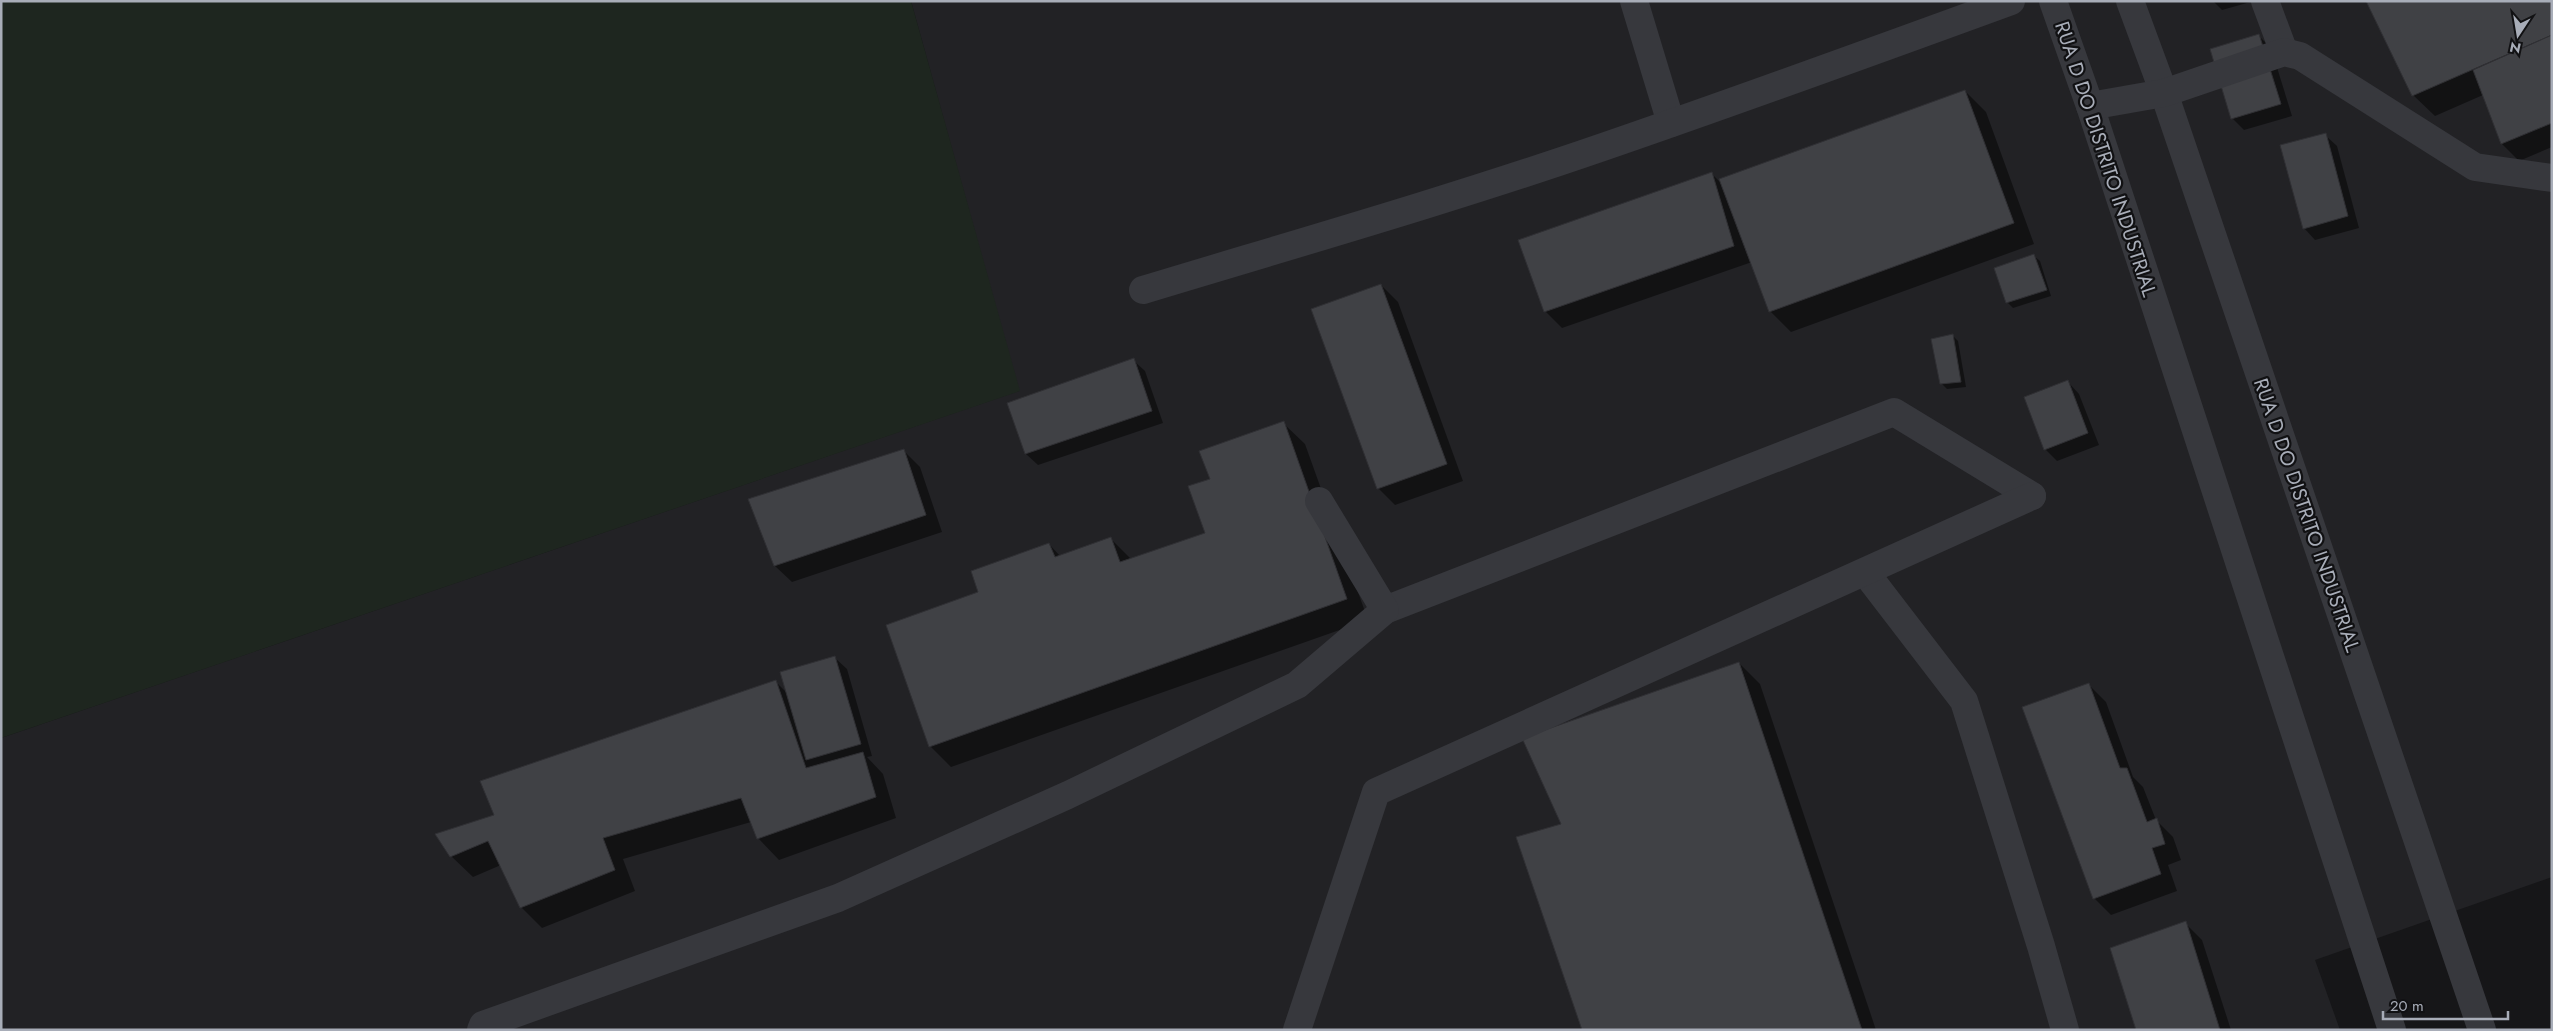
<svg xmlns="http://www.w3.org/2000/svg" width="2553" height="1031" font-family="Jost,sans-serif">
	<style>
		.built { fill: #222225 }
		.green { fill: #1e261f }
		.shadow { fill: #0007 }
		.building { fill: #404145; stroke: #303034 }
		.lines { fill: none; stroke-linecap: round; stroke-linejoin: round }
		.minor { stroke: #37383d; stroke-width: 28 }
		.labels { text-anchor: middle; stroke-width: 4.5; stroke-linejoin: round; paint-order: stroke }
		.street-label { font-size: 20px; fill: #a8adb8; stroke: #111113 }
	</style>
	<rect width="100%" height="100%" fill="#161618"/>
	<path class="built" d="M911,1h1641v876l-237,83 25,70h-2339v-292l1018,-347z"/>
	<path class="green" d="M1,1h910l109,390 -1019,347z"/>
	<g class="shadow">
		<path d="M2213,1h41l-32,9z"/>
		<path d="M2552,1v146l-33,14 -17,-17 -19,-49 -48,21 -22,-21z"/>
		<path d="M2259,36l12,12 21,68 -48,14 -12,-12z"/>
		<path d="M1965,91l21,21 48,132 -243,88 -21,-21 -18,-49 -190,66 -17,-17 167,-137 7,7z"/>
		<path d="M2325,135l12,11 22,82 -44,12 -11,-12z"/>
		<path d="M2034,256l6,5 11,35 -38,12 -6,-6z"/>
		<path d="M1381,285l17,17 65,179 -68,24 -17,-17z"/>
		<path d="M1952,335l6,6 8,46 -19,2 -6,-6z"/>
		<path d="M1133,360l12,11 18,52 -125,42 -12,-11 -17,-51z"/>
		<path d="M2068,382l11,12 20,51 -42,16 -12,-12z"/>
		<path d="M1283,423l22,21 63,176 -417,147 -21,-21 50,-153 69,-49 11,12 50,-18 22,22 74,-26 5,-54z"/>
		<path d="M903,450l17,17 22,65 -150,50 -17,-16z"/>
		<path d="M835,658l12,11 25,87 -5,1 16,17 13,44 -117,42 -21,-22 -7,-16 -128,37 12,32 -93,37 -21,-21 -20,-42 -28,12 -22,-21 45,-40 280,-134 12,12z"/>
		<path d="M1739,663l21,21 116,346h-292l-21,-205z"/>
		<path d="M2089,685l17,17 27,75 10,10 13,33 17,17 8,23 -13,5 9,26 -66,24 -17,-17z"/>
		<path d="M2185,923l17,17 29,90h-94z"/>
	</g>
	<g class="building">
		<path d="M2366,1h186v34l-140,61z"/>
		<path d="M2259,34l22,70 -50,15 -21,-70z"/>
		<path d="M2552,35v88l-51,21 -28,-74z"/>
		<path d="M1965,90l49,133 -245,89 -50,-133z"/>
		<path d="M2326,133l22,83 -45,13 -23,-84z"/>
		<path d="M1712,172l22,74 -190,66 -26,-72z"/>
		<path d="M2034,254l13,36 -41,13 -12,-35z"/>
		<path d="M1381,284l66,180 -70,25 -66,-180z"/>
		<path d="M1953,334l8,48 -21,2 -9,-45z"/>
		<path d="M1134,358l18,53 -127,43 -18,-51z"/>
		<path d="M2068,380l20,53 -44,17 -20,-53z"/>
		<path d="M1284,421l63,178 -418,148 -43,-122 92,-33 -7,-21 78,-28 6,14 56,-20 9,25 85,-29 -17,-47 22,-7 -11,-28z"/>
		<path d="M904,449l22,66 -152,51 -26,-67z"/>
		<path d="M835,656l26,88 -55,16 -26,-88z"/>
		<path d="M1739,662l123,368h-280l-66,-193 45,-13 -39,-86z"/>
		<path d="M776,680l30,88 57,-16 13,45 -119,42 -16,-41 -138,40 12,32 -95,38 -32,-67 -38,16 -15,-23 59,-19 -14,-34z"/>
		<path d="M2089,683l31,85h7l20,54 10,-4 8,26 -13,4 9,26 -68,25 -71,-192z"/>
		<path d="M2186,921l34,109h-84l-26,-82z"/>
	</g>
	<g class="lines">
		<g class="minor">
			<path d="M1634,1l37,122"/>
			<path d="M2053,1l37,105 302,924"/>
			<path d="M2130,1l34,92 318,937"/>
			<path d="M2265,1l19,51"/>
			<path d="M2090,106l74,-13 120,-41 16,4 175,111 77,11"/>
			<path d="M1143,290c152,-46 306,-90 457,-142 137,-47 274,-97 411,-147"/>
			<path d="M1865,572l99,129 77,245 24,84"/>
			<path d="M1385,610l509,-198 138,84"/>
			<path d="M481,1030l2,-5 355,-127 230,-103 229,-110 88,-75 -66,-109"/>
			<path d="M1297,1030l79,-238 656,-296"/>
		</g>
	</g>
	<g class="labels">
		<g class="street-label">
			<text transform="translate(2106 159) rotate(72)" y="7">RUA D DO DISTRITO INDUSTRIAL</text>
			<text transform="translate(2307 515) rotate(71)" y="7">RUA D DO DISTRITO INDUSTRIAL</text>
		</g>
	</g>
	<rect width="2553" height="1031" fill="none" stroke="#a8adb8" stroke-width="5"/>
	<g transform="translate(2518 35) rotate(192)" stroke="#111113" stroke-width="4" paint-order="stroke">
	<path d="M0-4L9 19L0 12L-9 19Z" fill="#a8adb8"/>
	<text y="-8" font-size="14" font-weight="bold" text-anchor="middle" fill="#a8adb8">N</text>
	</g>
	<path d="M2383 1011v8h125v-8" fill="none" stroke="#a8adb8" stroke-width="2.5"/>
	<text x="2390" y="1011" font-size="15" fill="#a8adb8" stroke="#111113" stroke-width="4" paint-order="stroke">20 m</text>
</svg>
